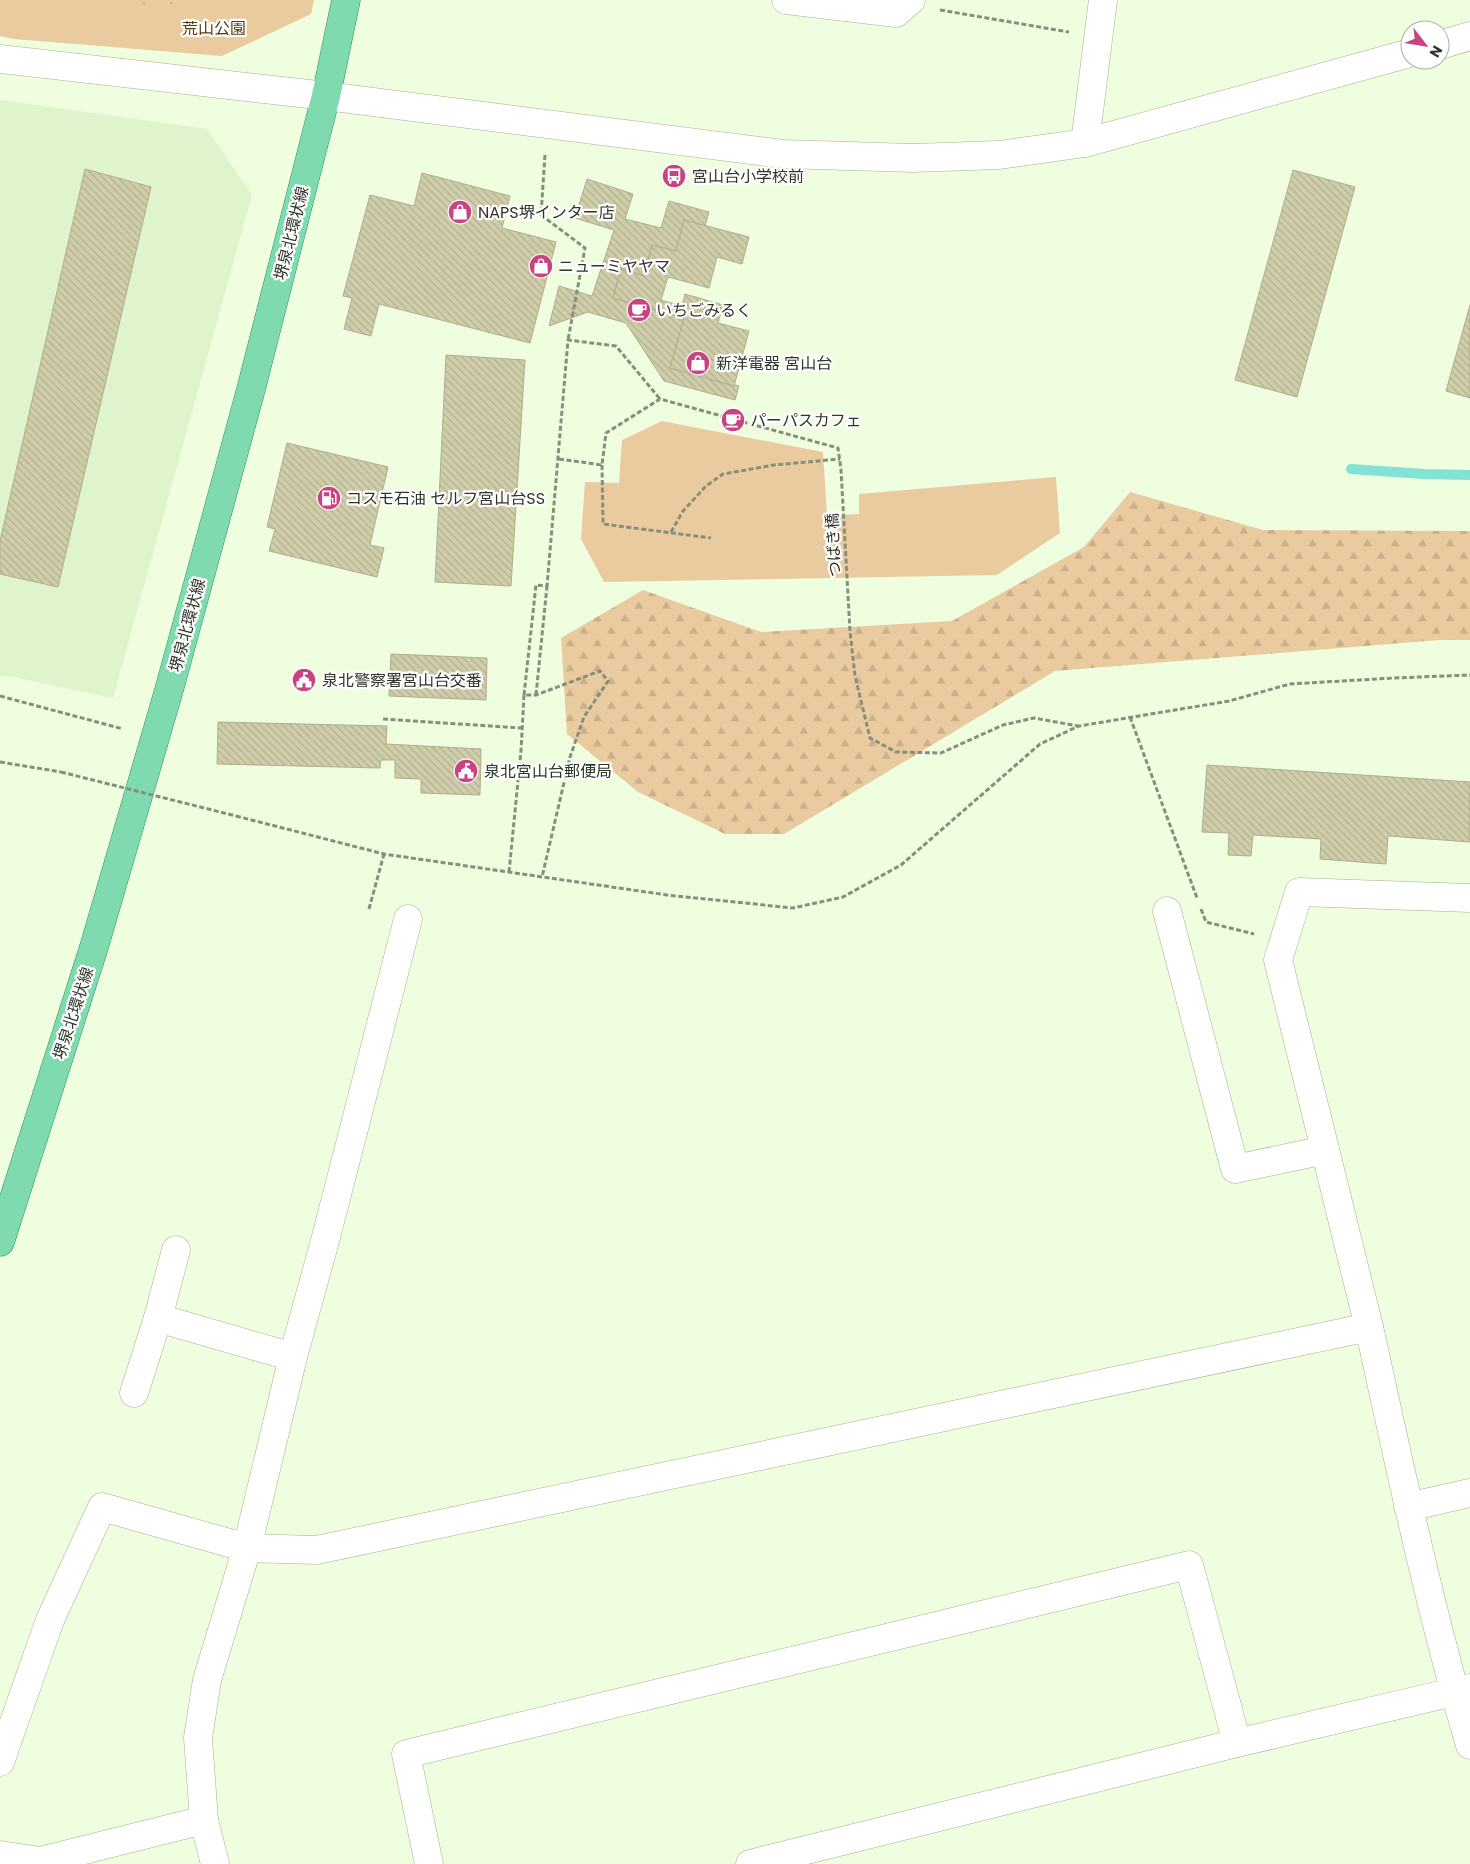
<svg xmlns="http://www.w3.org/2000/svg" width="1470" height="1864" font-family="Poppins,'Noto Sans JP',sans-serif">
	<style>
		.built { fill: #dff3cc }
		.green { fill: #eacba0 }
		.forest { fill: url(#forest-firs) }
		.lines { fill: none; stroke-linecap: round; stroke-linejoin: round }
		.stream { stroke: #82e3d4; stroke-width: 10 }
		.building { fill: url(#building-back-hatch); stroke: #b0ad8b }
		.minor-casing { stroke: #a1b092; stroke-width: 29 }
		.major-casing { stroke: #2b915e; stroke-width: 29 }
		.path { stroke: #85907b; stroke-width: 3; stroke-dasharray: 5 2.5; stroke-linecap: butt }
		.minor { stroke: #fff; stroke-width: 28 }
		.major { stroke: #7fdbaf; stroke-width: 28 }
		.path-bridge { stroke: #85907b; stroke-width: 3; stroke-dasharray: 5 2.5; stroke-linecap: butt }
		.labels { text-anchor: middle; stroke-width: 4.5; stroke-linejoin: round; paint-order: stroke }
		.park-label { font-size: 16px; fill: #573b06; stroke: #fff }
		.poi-label { font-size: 16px; fill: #2f3529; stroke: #fff; text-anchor: start }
		.street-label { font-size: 16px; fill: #2f3529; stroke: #fff }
	</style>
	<defs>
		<pattern id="forest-firs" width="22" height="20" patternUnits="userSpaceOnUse" patternTransform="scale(1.25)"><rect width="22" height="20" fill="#eacba0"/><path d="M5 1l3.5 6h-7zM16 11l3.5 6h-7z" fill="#c9af8a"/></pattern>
		<pattern id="building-back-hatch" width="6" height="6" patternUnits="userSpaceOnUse" patternTransform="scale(1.25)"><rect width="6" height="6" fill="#d0cdaa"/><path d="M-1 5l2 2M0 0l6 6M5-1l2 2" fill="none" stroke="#b3b192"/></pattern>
	</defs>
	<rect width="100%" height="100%" fill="#eefede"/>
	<path class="built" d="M0,100l207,29 45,66 -139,503 -104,-22 -9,1z"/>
	<g class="green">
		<path d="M0,0h314l-3,14 -89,42 -208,-17 -14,-3z"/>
		<path d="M662,421l161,31 4,64 32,-2v-20l197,-17 4,56 -63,42 -393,7 -23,-43 4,-57 34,1 3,-43z"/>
	</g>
	<g class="forest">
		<path d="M106,0h94l-2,2c-31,3 -61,4 -92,-2z"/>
		<path d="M1130,492l133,38 207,1v109h-31l-384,31 -271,163h-59l-87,-42 -71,-58 -6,-96 82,-48 118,42 191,-11 132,-74z"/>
	</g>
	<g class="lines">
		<path class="stream" d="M1351,469l73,5 46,1"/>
	</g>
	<g class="building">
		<path d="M85,169l66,18 -93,400 -58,-13v-33z"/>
		<path d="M1293,170l62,17 -58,210 -62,-17z"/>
		<path d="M422,173l88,23 -8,32 54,14 -26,101 -151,-39 -8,32 -27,-7 8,-31 -9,-2 27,-101 44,11z"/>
		<path d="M587,179l46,15 -8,25 36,9 8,-27 40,11 -4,14 -21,-6 -8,31 -24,-6 -8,31 -23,-7 -8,29 71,20 -14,50 69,18 -4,14 -71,-19 -38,-58 -38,-11 -39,14 10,-40 33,10 22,-66 -39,-12z"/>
		<path d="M684,220l65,17 -7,27 -25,-7 -8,31 -41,-11 -7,23 21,6 3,-12 38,11 -5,18 31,8 -15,55 -64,-18 14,-50 -71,-20 8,-29 23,7 8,-31 24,6z"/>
		<path d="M1470,305v93l-24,-7z"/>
		<path d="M446,355l79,5 -14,226 -76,-4z"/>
		<path d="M287,443l101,24 -18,78 14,3 -7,29 -108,-26 6,-22 -8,-2z"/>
		<path d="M391,654l96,4 -1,42 -97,-4z"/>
		<path d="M218,722l169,4 -1,18 95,5 -1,46 -59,-2v-14l-26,-1v-18h-14l-1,8 -163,-4z"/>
		<path d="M1207,765l263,17v60l-82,-6 -2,28 -66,-5 1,-20 -68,-4 -2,21 -23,-1 1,-22 -27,-1z"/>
	</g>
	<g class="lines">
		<g class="minor-casing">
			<g id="minor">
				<path d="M786,0l110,13 15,-13"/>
				<path d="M1440,45l30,-9"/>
				<path d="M0,59l326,37 457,58 130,4 86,-3 86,-12 325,-90"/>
				<path d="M1085,143l18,-143"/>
				<path d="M1167,911l68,258 90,-19"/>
				<path d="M158,1318l135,39"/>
				<path d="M1369,1327l-91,-367 21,-68 171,6"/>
				<path d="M134,1393l24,-75 18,-68"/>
				<path d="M1408,1507l62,-14"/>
				<path d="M0,1762l50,-142 52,-113 145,41 70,2 1052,-223c31,140 60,280 101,418"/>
				<path d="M0,1855l40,6 164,-41"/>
				<path d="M215,1864l-11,-44 -6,-82 9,-58 40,-132 46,-191 33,-120 82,-318"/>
				<path d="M429,1864l-23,-110 783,-189 48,178"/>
				<path d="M750,1864l487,-121 233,-55"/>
			</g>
		</g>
		<g class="major-casing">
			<path id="major" d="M0,1242l94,-295 75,-257 81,-297 76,-297 20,-96"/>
		</g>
		<g class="path">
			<path d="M940,10l129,22"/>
			<path d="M545,155l-4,60 44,33 -17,92"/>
			<path d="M559,459l43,6 4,-32 54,-34 178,49 3,22 9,161 5,45 15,62 26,14 45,1 62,-28 31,-7 44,8"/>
			<path d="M602,465l1,59 108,14"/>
			<path d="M671,532l12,-21 23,-25 17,-12 51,-9 66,-6"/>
			<path d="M524,695l12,-110 11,1 21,-246 48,6 44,53"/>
			<path d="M536,695l11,-109"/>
			<path d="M0,696l123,33"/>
			<path d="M1130,717l67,181"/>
			<path d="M383,719l138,9"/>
			<path d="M0,762l61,10"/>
			<path d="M236,816l148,38 283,41 126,13 50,-11 58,-32 139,-121 39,-18 150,-25 61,-17 104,-6 76,-3"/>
			<path d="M509,872l12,-121 3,-56h12l64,-24 8,10 -24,36 -14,40 -28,120"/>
			<path d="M369,909l15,-55"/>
			<path d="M1201,909l5,13 48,12"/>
		</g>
		<use href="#minor" class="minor"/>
		<use href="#major" class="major"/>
		<path class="path-bridge" d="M61,772l175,44"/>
	</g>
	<defs>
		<g id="bus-disc" transform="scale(1.25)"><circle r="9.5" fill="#c94382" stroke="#fff"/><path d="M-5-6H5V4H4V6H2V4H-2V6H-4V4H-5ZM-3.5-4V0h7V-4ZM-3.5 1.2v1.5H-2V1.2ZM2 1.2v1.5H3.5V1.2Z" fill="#fff"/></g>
		<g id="shop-disc" transform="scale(1.25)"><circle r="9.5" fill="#c94382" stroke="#fff"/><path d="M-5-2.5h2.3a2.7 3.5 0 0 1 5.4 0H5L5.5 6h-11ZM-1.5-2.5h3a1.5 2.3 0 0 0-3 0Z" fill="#fff"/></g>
		<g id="cafe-disc" transform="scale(1.25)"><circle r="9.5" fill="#c94382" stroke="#fff"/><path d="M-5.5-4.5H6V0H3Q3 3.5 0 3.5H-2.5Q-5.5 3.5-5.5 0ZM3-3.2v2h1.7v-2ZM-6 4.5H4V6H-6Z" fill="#fff"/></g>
		<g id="fuel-disc" transform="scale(1.25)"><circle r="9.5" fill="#c94382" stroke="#fff"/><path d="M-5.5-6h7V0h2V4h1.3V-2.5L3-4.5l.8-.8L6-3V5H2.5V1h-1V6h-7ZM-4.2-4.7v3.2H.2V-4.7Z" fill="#fff"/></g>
		<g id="civic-disc" transform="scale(1.25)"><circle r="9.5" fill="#c94382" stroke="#fff"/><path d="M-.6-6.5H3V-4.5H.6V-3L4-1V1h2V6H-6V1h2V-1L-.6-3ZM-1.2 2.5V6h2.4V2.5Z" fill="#fff"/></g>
	</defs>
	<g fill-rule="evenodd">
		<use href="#bus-disc" x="674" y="176"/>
		<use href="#shop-disc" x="460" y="212"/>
		<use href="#shop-disc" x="541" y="266"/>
		<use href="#cafe-disc" x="639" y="310"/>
		<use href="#shop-disc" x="698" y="363"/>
		<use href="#cafe-disc" x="733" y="420"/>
		<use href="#fuel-disc" x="329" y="498"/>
		<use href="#civic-disc" x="304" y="680"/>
		<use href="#civic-disc" x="466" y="771"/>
	</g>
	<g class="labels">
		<g class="park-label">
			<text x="214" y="34">荒山公園</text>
		</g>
		<g class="poi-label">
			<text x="692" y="182">宮山台小学校前</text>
			<text x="478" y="218">NAPS堺インター店</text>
			<text x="558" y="272">ニューミヤヤマ</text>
			<text x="656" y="316">いちごみるく</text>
			<text x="716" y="369">新洋電器 宮山台</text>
			<text x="750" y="426">パーパスカフェ</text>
			<text x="346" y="504">コスモ石油 セルフ宮山台SS</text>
			<text x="322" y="686">泉北警察署宮山台交番</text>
			<text x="484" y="777">泉北宮山台郵便局</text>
		</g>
		<g class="street-label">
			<text transform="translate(291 233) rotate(-76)" y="6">堺泉北環状線</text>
			<text transform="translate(833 545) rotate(-93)" y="6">つばき橋</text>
			<text transform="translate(187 625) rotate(-75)" y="6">堺泉北環状線</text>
			<text transform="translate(73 1013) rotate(-72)" y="6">堺泉北環状線</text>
		</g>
	</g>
	<g transform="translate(1425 45) rotate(121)"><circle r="24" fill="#ffffff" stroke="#acaea9"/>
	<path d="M0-4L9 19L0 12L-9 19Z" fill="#c94382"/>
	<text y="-8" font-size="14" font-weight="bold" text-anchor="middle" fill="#2f3529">N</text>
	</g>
</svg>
